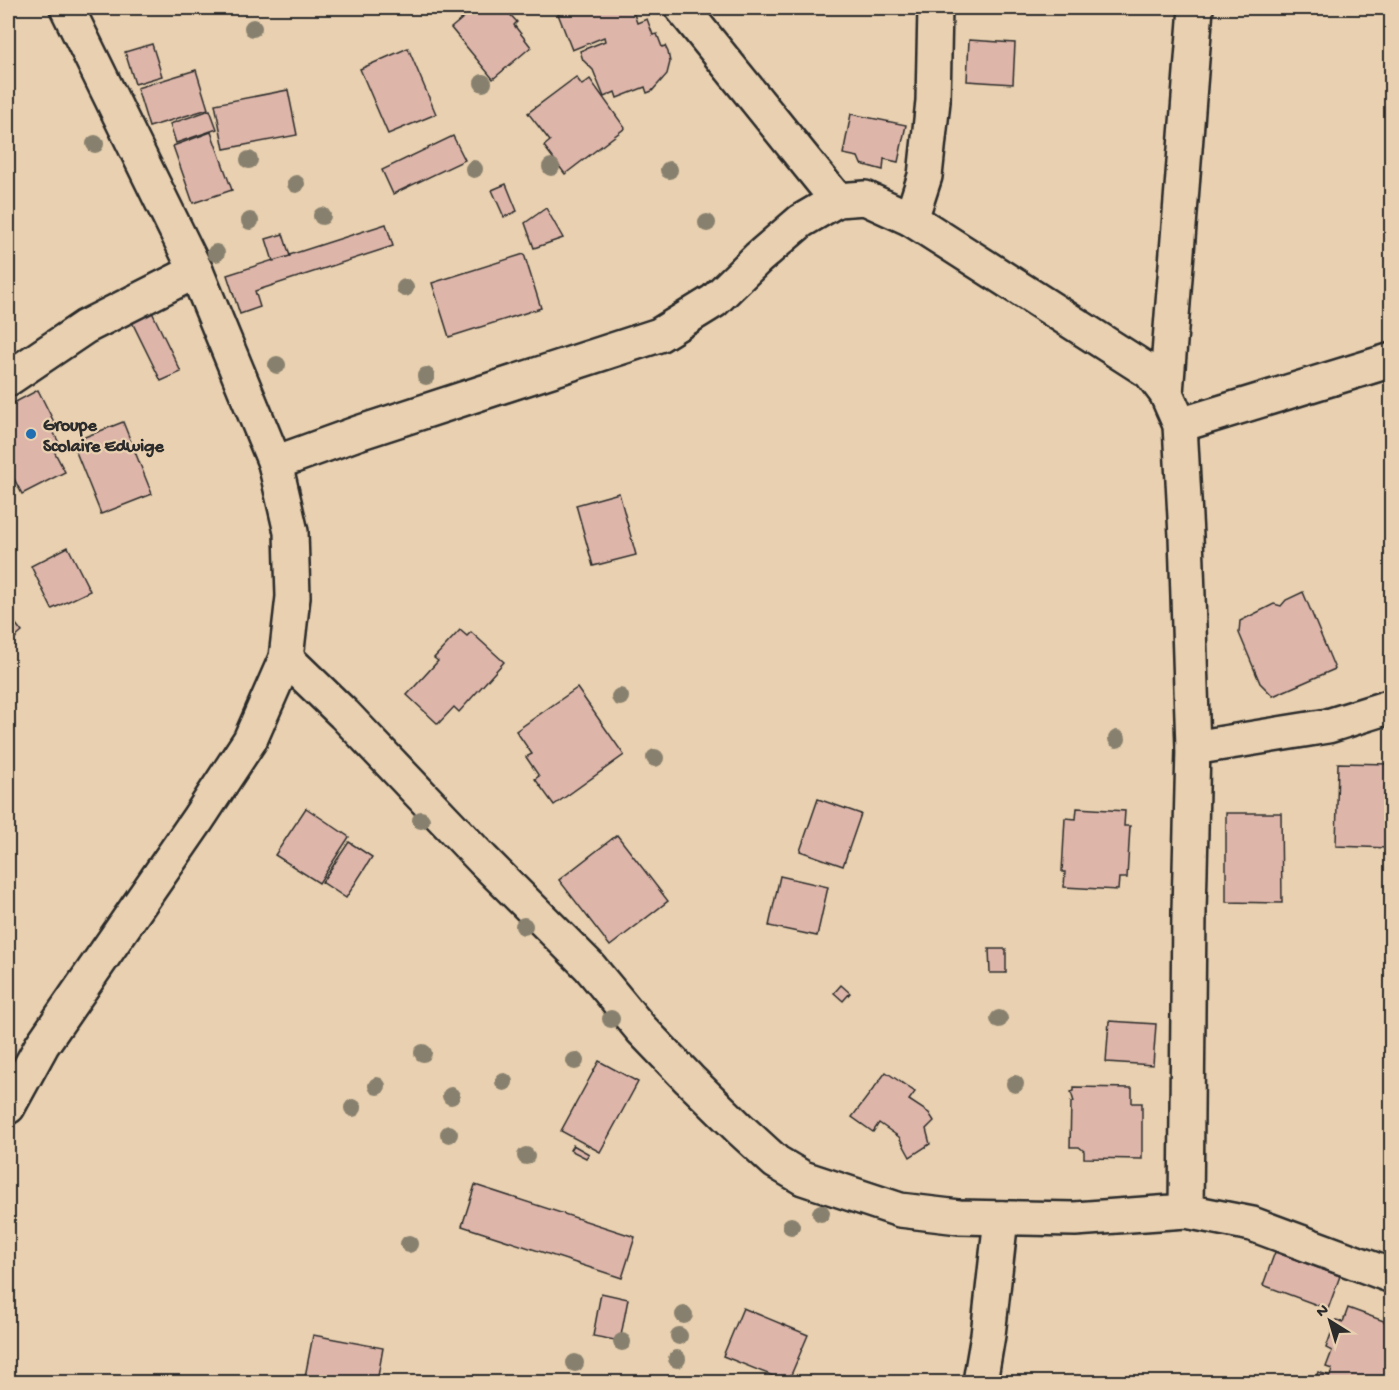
<svg xmlns="http://www.w3.org/2000/svg" width="1399" height="1390" font-family="'Gochi Hand',sans-serif">
	<style>
		.building { fill: #ddb5a9; stroke: #2b2b2b; stroke-width: 1.5 }
		.lines { fill: none; stroke-linecap: round; stroke-linejoin: round }
		.minor-casing { stroke: #2b2b2b; stroke-width: 38 }
		.minor { stroke: #e8d0b0; stroke-width: 33 }
		.tree { fill: #88806e }
		.poi-dot { fill: #1f6fb2; stroke: #e8d0b0; stroke-width: 2 }
		.labels { text-anchor: middle; stroke-width: 4.5; stroke-linejoin: round; paint-order: stroke }
		.poi-label { font-size: 18px; font-weight: bold; fill: #2b2b2b; stroke: #e8d0b0; text-anchor: start }
	</style>
	<rect width="100%" height="100%" fill="#e8d0b0"/>
	<filter id="ink" filterUnits="userSpaceOnUse"><feTurbulence type="fractalNoise" baseFrequency=".0167" numOctaves="2"/><feDisplacementMap in="SourceGraphic" scale="12" xChannelSelector="R" yChannelSelector="G"/><feConvolveMatrix kernelMatrix="1 2 1 2 8 2 1 2 1" color-interpolation-filters="sRGB"/></filter>
	<g filter="url(#ink)">
		<g class="building">
			<path d="M475,8h29l13,14 -3,3 17,22 -38,32 -42,-51z"/>
			<path d="M575,8h57l5,15 10,-4 6,16 4,-1 5,13 3,-1 3,6 2,10 -3,12 -15,17 -5,2 -2,-6 -28,11 -2,-6 -11,5 -11,-27 -10,-10 -3,-9 25,-10 -1,-4 -32,13 -14,-36z"/>
			<path d="M969,40l46,3 -2,41 -46,-3z"/>
			<path d="M152,44l10,32 -27,8 -10,-32z"/>
			<path d="M408,48l28,66 -48,20 -28,-65z"/>
			<path d="M196,70l12,39 -59,18 -12,-39z"/>
			<path d="M576,77l6,8 8,-6 35,49 -60,46 -21,-28 6,-5 -22,-28z"/>
			<path d="M288,90l9,45 -73,14 -9,-45z"/>
			<path d="M210,110l7,19 -41,14 -6,-19z"/>
			<path d="M851,114l55,11 -8,37 -14,-3 -1,11 -22,-6 -3,-7 -15,-3z"/>
			<path d="M211,132l21,58 -39,13 -20,-57z"/>
			<path d="M453,136l12,24 -72,34 -11,-24z"/>
			<path d="M506,184l11,27 -13,6 -12,-27z"/>
			<path d="M546,208l17,30 -29,10 -9,-25z"/>
			<path d="M386,224l7,22 -138,45 5,16 -20,7 -13,-39z"/>
			<path d="M283,234l7,22 -17,5 -7,-22z"/>
			<path d="M524,254l17,54 -92,29 -17,-54z"/>
			<path d="M149,306l32,66 -20,9 -32,-65z"/>
			<path d="M38,390l16,32 -4,3 9,18 -7,4 13,25 -43,22 -14,-27v-61z"/>
			<path d="M123,422l29,72 -51,20 -29,-72z"/>
			<path d="M619,493l17,62 -43,11 -17,-61z"/>
			<path d="M68,547l22,44 -38,18 -21,-43z"/>
			<path d="M1303,592l32,77 -62,27 -13,-13 -21,-50 1,-12 34,-17 7,2 5,-6z"/>
			<path d="M8,614l14,18 -14,12z"/>
			<path d="M460,630l7,6 4,-4 33,30 -45,50 -5,-5 -16,17 -31,-29 31,-34 -4,-3z"/>
			<path d="M577,688l47,67 -70,50 -19,-26 4,-3 -13,-19 6,-3 -16,-23z"/>
			<path d="M1338,763l53,1 -2,84 -53,-2z"/>
			<path d="M818,799l43,15 -18,52 -43,-15z"/>
			<path d="M306,808l43,29 -30,46 -44,-28z"/>
			<path d="M1077,808l48,3 -1,15h6l-3,52h-8l-1,12 -54,-3 1,-15h-3l3,-54 11,1z"/>
			<path d="M1226,813h55l1,90 -56,-1z"/>
			<path d="M617,835l51,66 -58,45 -51,-66z"/>
			<path d="M349,842l23,15 -26,41 -24,-16z"/>
			<path d="M780,876l48,11 -11,49 -48,-10z"/>
			<path d="M989,949h17v24h-16z"/>
			<path d="M841,985l9,8 -7,8 -9,-8z"/>
			<path d="M1109,1021l47,3 -3,41 -47,-3z"/>
			<path d="M599,1061l39,21 -38,70 -39,-21z"/>
			<path d="M886,1072l29,20 -6,8 20,13 5,8 -8,8 4,15 -20,13 -11,-20 -20,-14 -6,9 -21,-15z"/>
			<path d="M1074,1087l58,1v15h10v56l-58,-1v-7l-5,-4h-9l1,-45h3l-3,-10 3,-1z"/>
			<path d="M573,1145l16,9 -3,4 -16,-8z"/>
			<path d="M475,1185l160,52 -13,41 -160,-52z"/>
			<path d="M1275,1252l65,24 -12,33 -65,-24z"/>
			<path d="M601,1293l27,6 -8,42 -27,-5z"/>
			<path d="M743,1308l65,27 -20,47 -65,-26z"/>
			<path d="M1348,1308l44,16v58h-78l4,-10 12,4 2,-7 -6,-2 6,-16 -6,-3 10,-28 7,2z"/>
			<path d="M313,1335l70,13 -6,34h-73z"/>
		</g>
		<g class="lines">
			<g class="minor-casing">
				<g id="minor">
					<path d="M682,8l155,192"/>
					<path d="M911,219l14,-43 8,-75 2,-93"/>
					<path d="M8,379l77,-52 111,-56"/>
					<path d="M1166,393l30,-385"/>
					<path d="M1180,425l212,-65"/>
					<path d="M275,463l83,-30 301,-98 55,-34 44,-43 43,-37 36,-21 28,-2 46,21 239,153 16,21 14,32 6,111 7,212 -4,163 -3,300"/>
					<path d="M286,658l58,56 139,146 106,106 52,63 48,50 51,50 36,33 27,16 97,32 59,7 116,2 111,-8 66,13 140,52"/>
					<path d="M1193,748l135,-22 64,-20"/>
					<path d="M8,1107l34,-62 156,-226 52,-79 36,-82 7,-61 -2,-65 -16,-69 -79,-192 -129,-263"/>
					<path d="M980,1382l8,-47 13,-117"/>
				</g>
			</g>
			<use href="#minor" class="minor"/>
		</g>
		<g class="tree">
			<circle cx="253" cy="28" r="9"/>
			<circle cx="483" cy="83" r="9"/>
			<circle cx="95" cy="144" r="9"/>
			<circle cx="249" cy="160" r="9"/>
			<circle cx="551" cy="167" r="9"/>
			<circle cx="474" cy="169" r="9"/>
			<circle cx="669" cy="170" r="9"/>
			<circle cx="296" cy="184" r="9"/>
			<circle cx="322" cy="216" r="9"/>
			<circle cx="250" cy="221" r="9"/>
			<circle cx="707" cy="223" r="9"/>
			<circle cx="216" cy="253" r="9"/>
			<circle cx="405" cy="288" r="9"/>
			<circle cx="277" cy="365" r="9"/>
			<circle cx="426" cy="376" r="9"/>
			<circle cx="620" cy="697" r="9"/>
			<circle cx="1117" cy="739" r="9"/>
			<circle cx="655" cy="758" r="9"/>
			<circle cx="421" cy="820" r="9"/>
			<circle cx="524" cy="926" r="9"/>
			<circle cx="611" cy="1019" r="9"/>
			<circle cx="999" cy="1019" r="9"/>
			<circle cx="423" cy="1053" r="9"/>
			<circle cx="575" cy="1061" r="9"/>
			<circle cx="504" cy="1082" r="9"/>
			<circle cx="1015" cy="1084" r="9"/>
			<circle cx="377" cy="1086" r="9"/>
			<circle cx="451" cy="1096" r="9"/>
			<circle cx="353" cy="1108" r="9"/>
			<circle cx="449" cy="1134" r="9"/>
			<circle cx="526" cy="1156" r="9"/>
			<circle cx="821" cy="1213" r="9"/>
			<circle cx="791" cy="1226" r="9"/>
			<circle cx="409" cy="1244" r="9"/>
			<circle cx="684" cy="1315" r="9"/>
			<circle cx="679" cy="1336" r="9"/>
			<circle cx="622" cy="1342" r="9"/>
			<circle cx="677" cy="1359" r="9"/>
			<circle cx="575" cy="1363" r="9"/>
		</g>
	</g>
	<circle class="poi-dot" cx="31" cy="434" r="6"/>
	<g class="labels">
		<g class="poi-label">
			<text x="43" y="430">Groupe<tspan x="43" dy="21">Scolaire Edwige</tspan></text>
		</g>
	</g>
	<rect width="1399" height="1390" fill="none" stroke="#e8d0b0" stroke-width="30"/>
	<rect x="15" y="15" width="1369" height="1360" fill="none" stroke="#2b2b2b" stroke-width="2" filter="url(#ink)"/>
	<g transform="translate(1330 1321) rotate(323)" stroke="#e8d0b0" stroke-width="4.5" paint-order="stroke">
	<path d="M0-4.5L10 22L0 15L-10 22Z" fill="#2b2b2b"/>
	<text y="-9" font-size="16" font-weight="bold" text-anchor="middle" fill="#2b2b2b">N</text>
	</g>
</svg>
